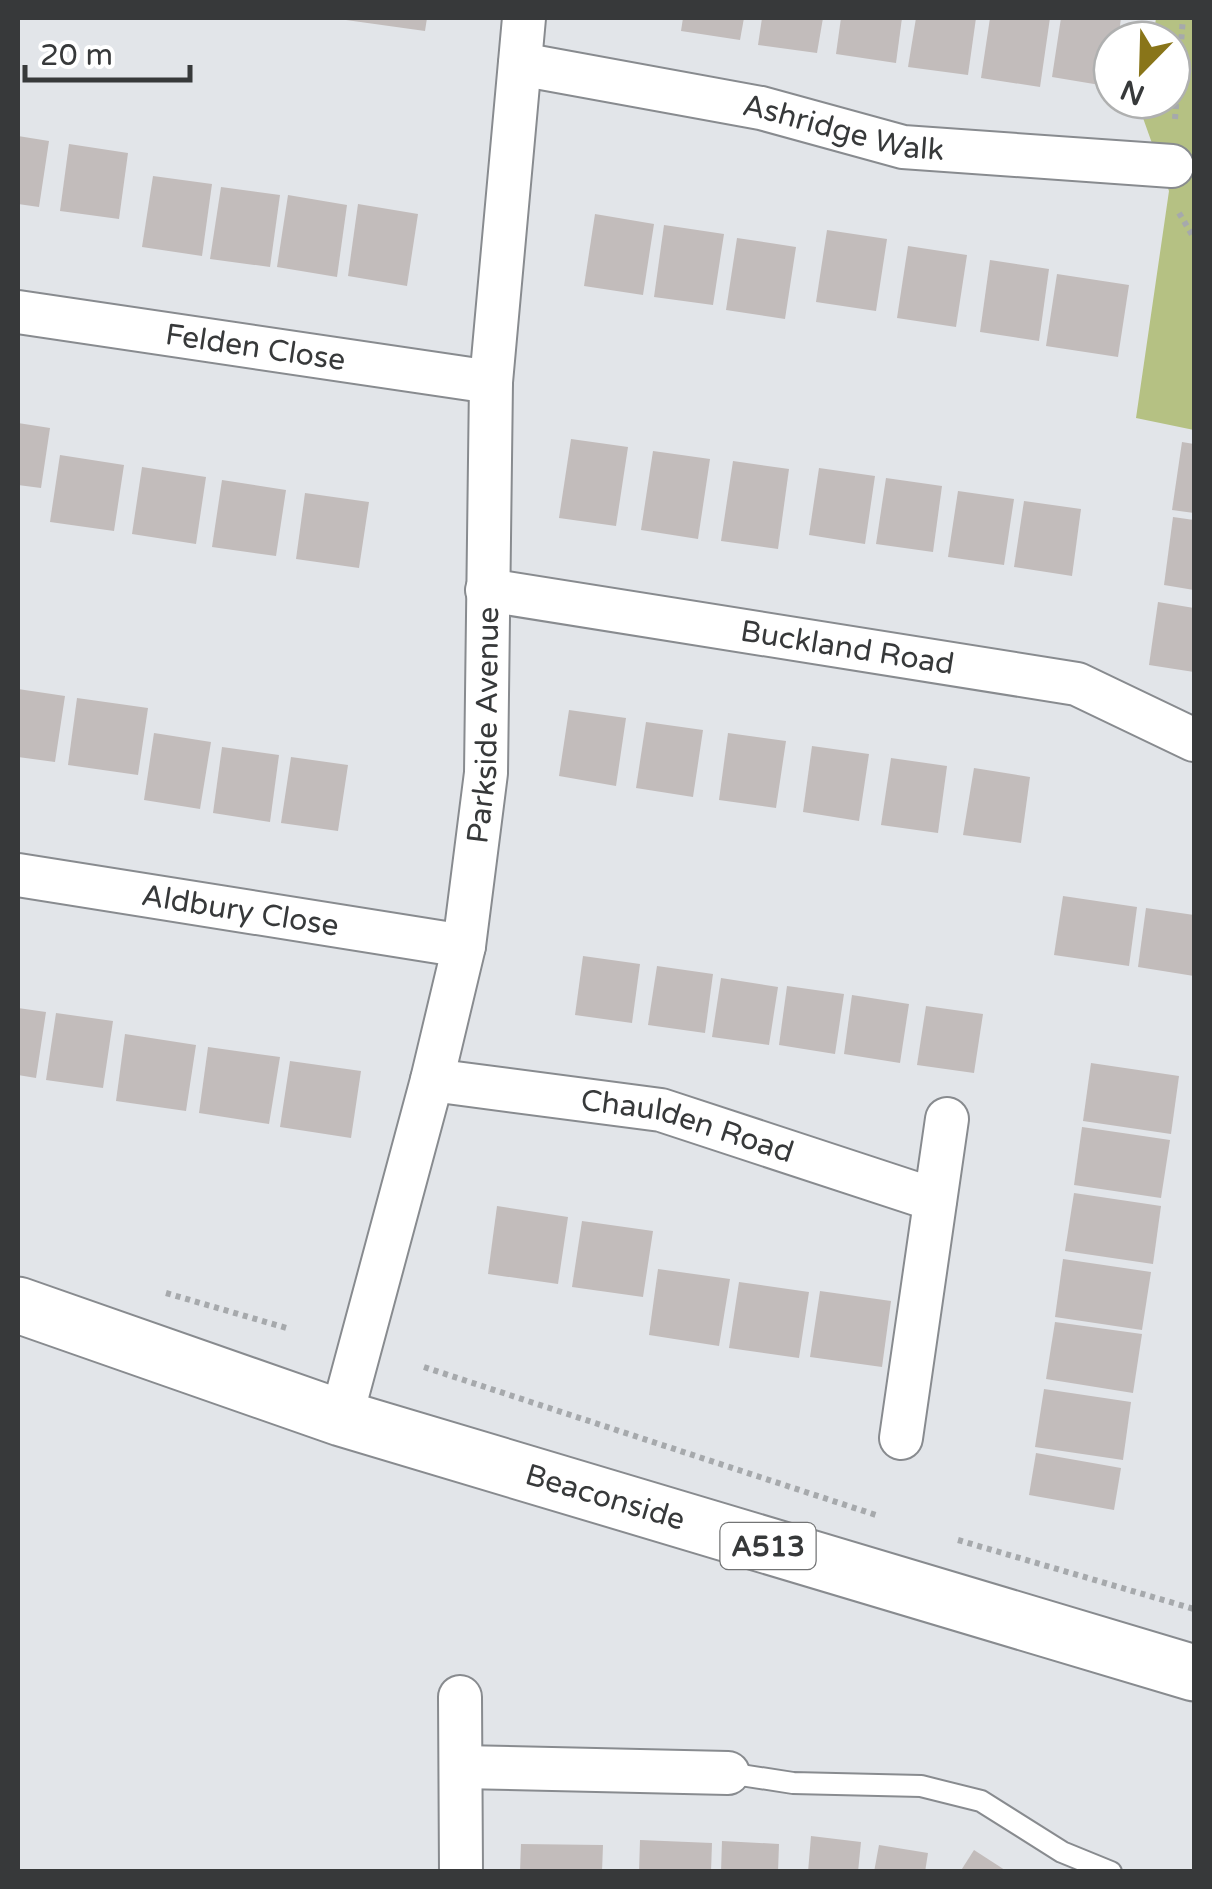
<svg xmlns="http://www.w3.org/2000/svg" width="1212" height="1889" font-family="'Varela Round',sans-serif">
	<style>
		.green { fill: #b5c183 }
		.building { fill: #c2bcbb }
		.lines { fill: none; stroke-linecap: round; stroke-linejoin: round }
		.lane-casing { stroke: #888b8f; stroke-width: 24 }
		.street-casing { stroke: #888b8f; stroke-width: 46 }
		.highway-casing { stroke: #888b8f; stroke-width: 59 }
		.path { stroke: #a6a9ac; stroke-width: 6; stroke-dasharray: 5 5; stroke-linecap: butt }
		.lane { stroke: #fff; stroke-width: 20 }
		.street { stroke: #fff; stroke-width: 42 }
		.highway { stroke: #fff; stroke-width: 55 }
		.labels { text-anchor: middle; stroke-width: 8; stroke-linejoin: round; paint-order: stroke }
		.shield { fill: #fff; stroke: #737475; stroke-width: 2.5 }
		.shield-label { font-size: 28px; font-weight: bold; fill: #37393a }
		.street-label { font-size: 30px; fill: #37393a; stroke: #fff }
	</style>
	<rect width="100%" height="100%" fill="#e2e5e9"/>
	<path class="green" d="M1156,18h38v412l-58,-12 33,-227 -26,-73 2,-18h27v-60h-19z"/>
	<g class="building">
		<path d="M346,18h81l-2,13 -79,-11z"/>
		<path d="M683,18h61l-4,22 -59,-9z"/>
		<path d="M762,18h61l-6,35 -59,-8z"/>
		<path d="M841,18h61l-6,45 -60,-9z"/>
		<path d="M916,18h60l-8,57 -60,-8z"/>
		<path d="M990,18h60l-10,69 -59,-9z"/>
		<path d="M1061,18h60l-3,22h-6v47l-60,-10z"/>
		<path d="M18,136l31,5 -10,66 -21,-3z"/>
		<path d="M69,144l59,9 -9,66 -59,-8z"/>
		<path d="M153,176l59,8 -10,72 -60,-9z"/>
		<path d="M221,187l59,8 -10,72 -60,-8z"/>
		<path d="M288,195l59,10 -10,72 -60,-10z"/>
		<path d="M358,204l60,10 -11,72 -59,-10z"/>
		<path d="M595,214l59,10 -11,71 -59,-9z"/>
		<path d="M664,225l60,9 -11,71 -59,-8z"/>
		<path d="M827,230l60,9 -11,72 -60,-9z"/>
		<path d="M737,238l59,9 -11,72 -59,-9z"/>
		<path d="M908,246l59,9 -11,72 -59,-9z"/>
		<path d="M990,260l59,9 -10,72 -59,-9z"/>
		<path d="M1057,274l72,11 -11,72 -72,-11z"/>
		<path d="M18,423l32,5 -9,60 -23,-3z"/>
		<path d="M571,439l57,8 -12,79 -57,-8z"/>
		<path d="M1182,442l12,2v69l-22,-3z"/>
		<path d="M653,451l57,8 -12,80 -57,-9z"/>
		<path d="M60,455l64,10 -10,66 -64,-9z"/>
		<path d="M733,461l56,8 -11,80 -57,-8z"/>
		<path d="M142,467l64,10 -10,67 -64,-10z"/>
		<path d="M819,468l56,8 -10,68 -56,-9z"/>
		<path d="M886,478l56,8 -9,66 -57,-8z"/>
		<path d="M222,480l64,10 -10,66 -64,-9z"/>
		<path d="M958,491l56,8 -10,66 -56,-8z"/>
		<path d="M305,493l64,9 -10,66 -63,-9z"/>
		<path d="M1024,501l57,8 -9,67 -58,-9z"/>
		<path d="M1173,517l21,3v70l-30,-5z"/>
		<path d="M1158,602l36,6v64l-45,-7z"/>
		<path d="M18,689l47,7 -10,66 -37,-5z"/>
		<path d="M77,698l71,10 -10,67 -70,-10z"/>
		<path d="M569,710l57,8 -10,68 -57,-10z"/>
		<path d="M646,722l57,8 -10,67 -57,-9z"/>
		<path d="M154,733l57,9 -11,67 -56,-9z"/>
		<path d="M728,733l58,8 -10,67 -57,-8z"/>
		<path d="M812,746l57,8 -10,67 -56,-9z"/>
		<path d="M222,747l57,8 -9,67 -57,-9z"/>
		<path d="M291,757l57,8 -10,66 -57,-8z"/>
		<path d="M891,758l56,8 -9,67 -57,-8z"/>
		<path d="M974,768l56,9 -9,66 -58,-8z"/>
		<path d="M1063,896l74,11 -8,59 -75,-11z"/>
		<path d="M1146,908l48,7v61l-56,-9z"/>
		<path d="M583,956l57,8 -8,59 -57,-8z"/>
		<path d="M657,966l56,8 -8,59 -57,-8z"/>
		<path d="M721,978l57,9 -9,58 -57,-8z"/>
		<path d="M787,986l57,8 -9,60 -56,-9z"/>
		<path d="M852,995l57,9 -9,59 -56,-9z"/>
		<path d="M926,1006l57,8 -9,59 -57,-8z"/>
		<path d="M18,1008l28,4 -10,66 -18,-3z"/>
		<path d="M56,1013l57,8 -10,67 -57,-8z"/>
		<path d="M125,1034l71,11 -10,66 -70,-10z"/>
		<path d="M208,1047l72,10 -11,67 -70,-11z"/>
		<path d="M290,1061l71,10 -10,67 -71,-11z"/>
		<path d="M1091,1063l88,13 -8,58 -88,-13z"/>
		<path d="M1082,1127l88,13 -9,58 -87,-13z"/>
		<path d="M1074,1193l87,13 -8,58 -88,-13z"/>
		<path d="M497,1206l71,11 -10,67 -70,-10z"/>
		<path d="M582,1221l71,10 -10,66 -71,-10z"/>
		<path d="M1063,1259l88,13 -9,58 -87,-13z"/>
		<path d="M658,1269l72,10 -11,67 -70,-11z"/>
		<path d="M739,1282l70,10 -10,66 -70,-10z"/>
		<path d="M820,1291l71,10 -9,66 -72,-10z"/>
		<path d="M1055,1322l87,12 -9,59 -87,-14z"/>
		<path d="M1044,1389l87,13 -8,58 -88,-13z"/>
		<path d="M1036,1453l85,15 -7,42 -85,-15z"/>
		<path d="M811,1836l50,6 -3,30h-50z"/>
		<path d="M640,1840l72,3 -1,29h-72z"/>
		<path d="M722,1841l57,3 -1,28h-57z"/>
		<path d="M521,1844l82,1 -1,27h-82z"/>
		<path d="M879,1845l49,8 -3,19h-51z"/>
		<path d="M974,1850l34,22h-48z"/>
	</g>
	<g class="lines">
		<g class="lane-casing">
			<path id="lane" d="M728,1773l65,10 128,3 60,15 81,51 49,20"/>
		</g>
		<g class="street-casing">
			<g id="street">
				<path id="s1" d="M520,64l241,44 142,39 269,19"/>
				<path id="s2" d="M18,312l473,70"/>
				<path id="s3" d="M487,590l590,94 117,56"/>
				<path id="s4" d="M18,875l446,71"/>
				<path id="s5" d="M432,1080l229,30 274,90"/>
				<path id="s6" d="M341,1418l91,-338 32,-134 22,-173 5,-391 33,-364"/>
				<path d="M901,1438l46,-319"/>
				<path d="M460,1697l1,175"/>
				<path d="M461,1767l267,6"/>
			</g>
		</g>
		<g class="highway-casing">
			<g id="highway">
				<path id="s7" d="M18,1305l323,113 853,255"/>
			</g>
		</g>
		<g class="path">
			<path d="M1175,119l8,-101"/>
			<path d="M1179,213l15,25"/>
			<path d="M166,1293l124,36"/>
			<path d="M424,1367l455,149"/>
			<path d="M958,1540l236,69"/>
		</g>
		<use href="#lane" class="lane"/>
		<use href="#street" class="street"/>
		<use href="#highway" class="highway"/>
	</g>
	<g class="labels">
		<rect class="shield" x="720.5" y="1523" width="95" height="46" rx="8"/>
		<g class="shield-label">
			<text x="768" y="1556">A513</text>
		</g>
		<g class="street-label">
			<text dy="10" stroke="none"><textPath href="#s1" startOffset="330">Ashridge Walk</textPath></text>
			<text dy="10" stroke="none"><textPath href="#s2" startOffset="240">Felden Close</textPath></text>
			<text dy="10" stroke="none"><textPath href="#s3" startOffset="365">Buckland Road</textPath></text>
			<text dy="10" stroke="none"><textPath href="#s6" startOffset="710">Parkside Avenue</textPath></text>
			<text dy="10" stroke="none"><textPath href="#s4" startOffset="225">Aldbury Close</textPath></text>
			<text dy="10" stroke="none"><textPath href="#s5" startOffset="260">Chaulden Road</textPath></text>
			<text dy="10" stroke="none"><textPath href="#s7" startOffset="618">Beaconside</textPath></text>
		</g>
	</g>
	<rect width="1212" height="1889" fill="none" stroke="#37393a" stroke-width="40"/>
	<g transform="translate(1142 70) rotate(203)"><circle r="48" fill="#ffffff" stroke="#afb0b0" stroke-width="2.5"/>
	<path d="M0-8L18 38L0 25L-18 38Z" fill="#897519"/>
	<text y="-15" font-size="28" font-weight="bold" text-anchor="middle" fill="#37393a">N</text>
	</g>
	<path d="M25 65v15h165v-15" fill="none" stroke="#37393a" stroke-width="5"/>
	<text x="40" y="65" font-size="30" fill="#37393a" stroke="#ffffff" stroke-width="8" paint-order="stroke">20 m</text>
</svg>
